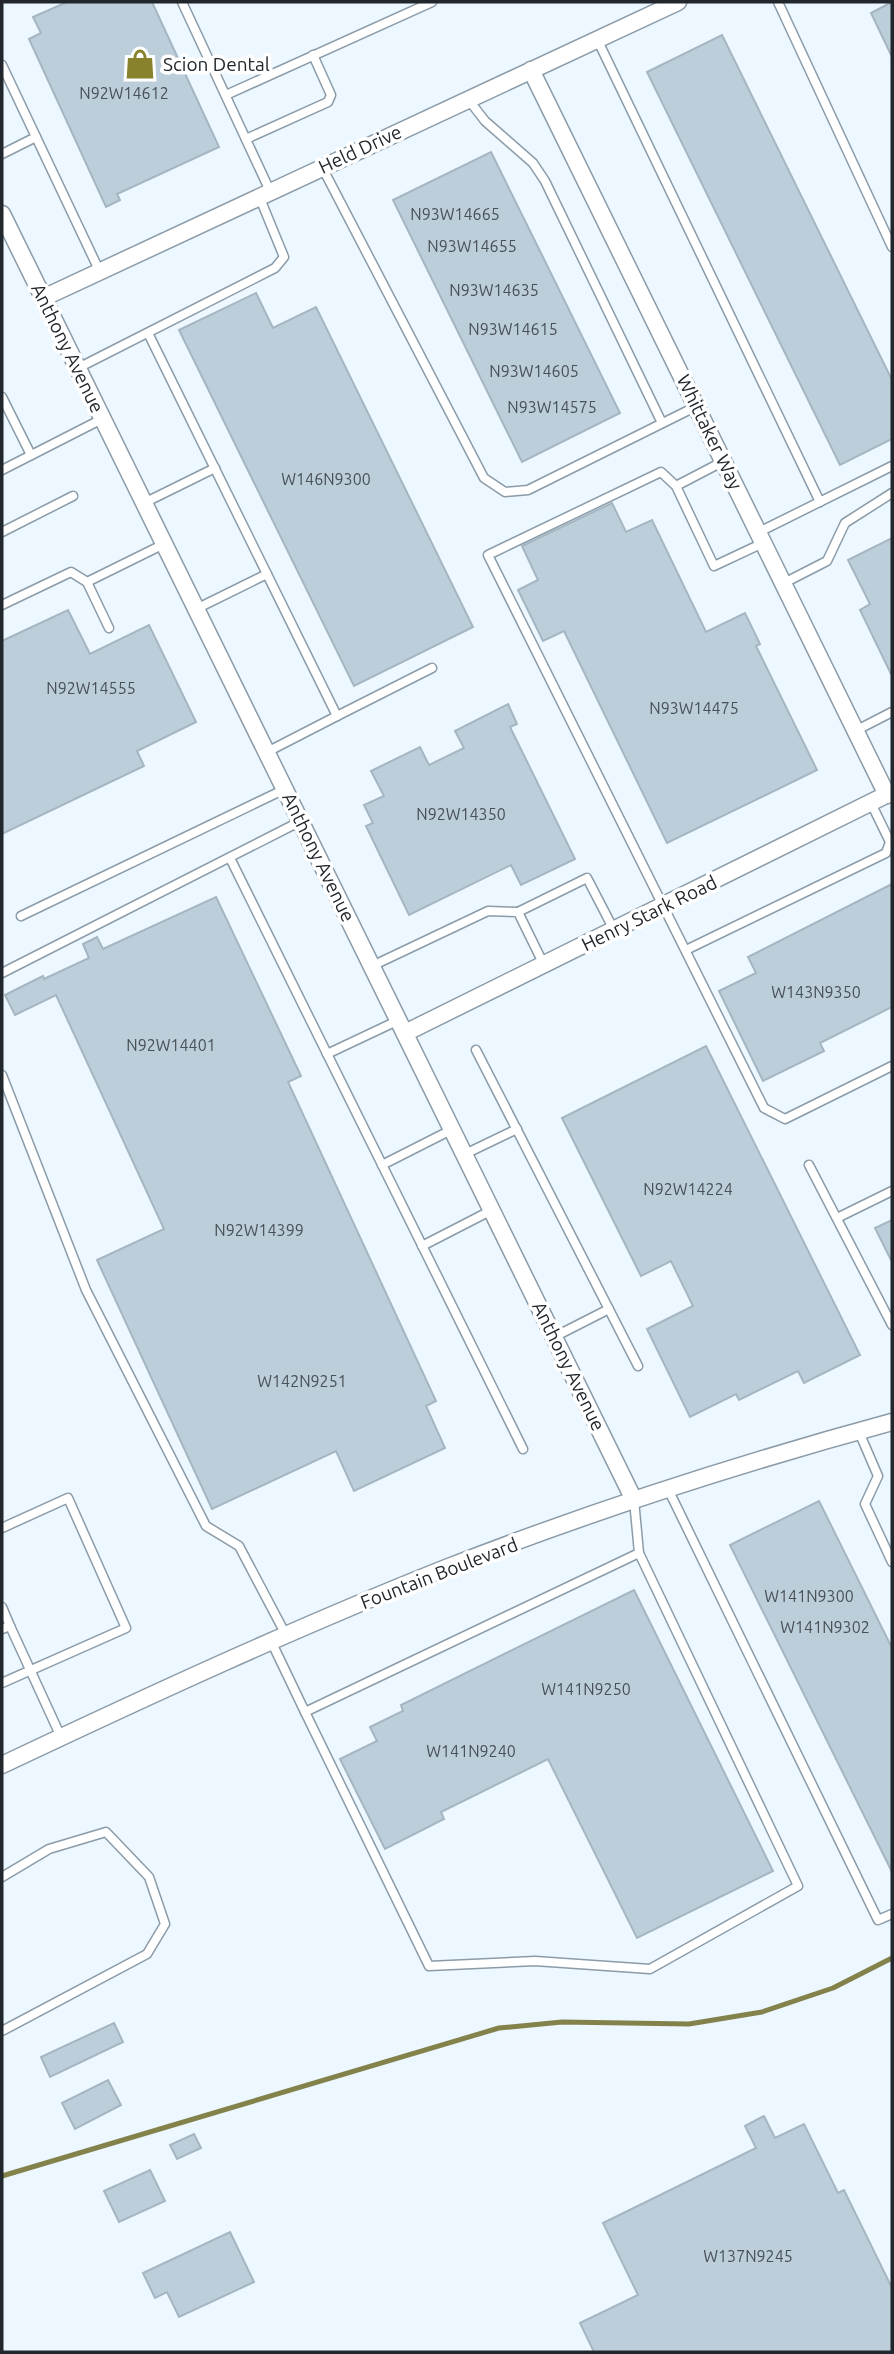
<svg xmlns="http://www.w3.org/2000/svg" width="894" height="2354" font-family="Ubuntu,sans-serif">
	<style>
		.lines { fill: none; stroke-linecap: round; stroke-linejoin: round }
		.stream { stroke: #83824b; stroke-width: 5 }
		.building { fill: #bdcedb; stroke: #a5b6c2; stroke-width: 2 }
		.service-casing { stroke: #8b9ba7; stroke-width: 11 }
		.minor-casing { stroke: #8b9ba7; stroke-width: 19 }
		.service { stroke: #fff; stroke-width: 8 }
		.minor { stroke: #fff; stroke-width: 16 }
		.labels { text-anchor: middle; stroke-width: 7; stroke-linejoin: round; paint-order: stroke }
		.number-label { font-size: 16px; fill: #485158 }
		.poi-label { font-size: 19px; fill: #21272c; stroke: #fff; text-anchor: start }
		.street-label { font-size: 19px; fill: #21272c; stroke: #fff }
	</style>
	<rect width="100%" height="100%" fill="#ecf7ff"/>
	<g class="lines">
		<path class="stream" d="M2,2176l497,-148 63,-6 127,2 73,-12 71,-24 59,-30"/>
	</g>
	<g class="building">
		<path d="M67,2h85l67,145 -102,47 3,6 -14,7 -77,-168 12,-6 -8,-16z"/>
		<path d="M892,2v55l-21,-44z"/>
		<path d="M722,35l170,345v59l-52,26 -193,-393z"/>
		<path d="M491,152l129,261 -98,49 -129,-262z"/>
		<path d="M256,293l17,35 43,-21 157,320 -119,59 -175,-356z"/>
		<path d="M612,503l14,29 26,-12 54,112 39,-19 15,31 -4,2 61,124 -150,73 -103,-212 -21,10 -25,-51 20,-10 -16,-34z"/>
		<path d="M892,538v138l-32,-66 10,-6 -22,-44z"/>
		<path d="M68,610l22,44 59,-29 47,97 -59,29 7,15 -142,68v-193z"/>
		<path d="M508,704l9,20 -7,3 65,132 -54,26 -10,-20 -102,50 -43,-89 7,-3 -9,-18 20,-9 -13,-25 49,-24 9,18 35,-17 -9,-17z"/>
		<path d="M892,884v123l-72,36 4,8 -61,30 -44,-90 37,-18 -8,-16z"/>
		<path d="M216,897l85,179 -13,6 148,319 -10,5 19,42 -91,43 -18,-40 -124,58 -115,-249 67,-31 -108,-234 -41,20 -10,-20 38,-19 1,3 45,-21 -6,-14 14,-7 6,12z"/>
		<path d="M706,1046l154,309 -56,28 -6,-12 -59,29 -3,-6 -46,23 -43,-88 46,-23 -22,-45 -30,15 -79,-158z"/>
		<path d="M892,1220v42l-17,-34z"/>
		<path d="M819,1501l73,147v224l-162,-327z"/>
		<path d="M634,1590l139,281 -136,67 -89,-179 -107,53 3,7 -59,30 -45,-90 37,-18 -7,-14 33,-16 -2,-6z"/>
		<path d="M114,2023l9,19 -73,35 -9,-20z"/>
		<path d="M108,2080l13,25 -46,24 -13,-26z"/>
		<path d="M764,2116l11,22 29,-14 34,69 6,-3 48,98v64h-298l-14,-29 58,-28 -35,-72 153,-75 -11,-22z"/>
		<path d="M194,2134l7,14 -24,11 -7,-14z"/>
		<path d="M150,2170l15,31 -46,21 -15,-31z"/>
		<path d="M230,2232l24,50 -75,35 -12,-25 -12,6 -12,-25z"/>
	</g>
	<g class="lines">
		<g class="service-casing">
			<g id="service">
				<path d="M182,2l88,189"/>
				<path d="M778,2l114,245"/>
				<path d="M597,39l223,463"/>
				<path d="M2,65l97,205"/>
				<path d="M226,95l206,-93"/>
				<path d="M468,99l17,22 48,42 12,18 117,242"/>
				<path d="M246,139l82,-37 3,-7 -18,-40"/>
				<path d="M2,154l34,-17"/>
				<path d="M322,167l162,311 21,14 23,-2 169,-84"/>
				<path d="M148,333l189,383 -70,36"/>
				<path d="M78,368l197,-100 9,-11 -25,-61"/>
				<path d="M2,397l29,58"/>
				<path d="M2,470l100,-51"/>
				<path d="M676,486l48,-25"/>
				<path d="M144,503l71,-35"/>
				<path d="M2,532l71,-36"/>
				<path d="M759,532l133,-66"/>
				<path d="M763,543l-49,23 -38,-80 -15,-14 -173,83 276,553 21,11 107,-53"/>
				<path d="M87,582l22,46"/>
				<path d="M784,583l43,-22 18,-38 47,-30"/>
				<path d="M2,605l69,-33 16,10 77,-38"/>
				<path d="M196,609l71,-35"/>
				<path d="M337,716l95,-48"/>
				<path d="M857,730l35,-18"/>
				<path d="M230,858l293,591"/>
				<path d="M518,912l69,-34 27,52"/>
				<path d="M21,916l264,-127"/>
				<path d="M686,950l200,-97 4,-11 -19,-39"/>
				<path d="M372,966l116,-55 30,1 26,53"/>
				<path d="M2,973l299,-152"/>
				<path d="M476,1050l162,316"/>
				<path d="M327,1054l72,-34"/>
				<path d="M2,1075l84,215 120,236 33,20 47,89"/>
				<path d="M465,1154l52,-25"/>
				<path d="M382,1165l71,-36"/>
				<path d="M809,1165l83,160"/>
				<path d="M837,1218l55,-27"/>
				<path d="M422,1246l70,-36"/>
				<path d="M554,1337l55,-28"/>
				<path d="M859,1432l19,44 -13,28 27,58"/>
				<path d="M668,1489l210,431 14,-6"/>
				<path d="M2,1528l66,-30 58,130 -124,55"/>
				<path d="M2,1607l8,19"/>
				<path d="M2,1629l8,-3 51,111"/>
				<path d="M271,1641l34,71 334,-159 -5,-53"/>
				<path d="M305,1712l124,254 106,-5 115,8 148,-83 -159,-333"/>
				<path d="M2,1877l47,-28 57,-17 43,45 16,47 -18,30 -145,77"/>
			</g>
		</g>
		<g class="minor-casing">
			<g id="minor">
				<path d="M531,70l356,725"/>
				<path d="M2,214l632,1286"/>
				<path d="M43,298l635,-296"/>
				<path d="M405,1033l487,-241"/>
				<path d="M2,1765c146,-69 293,-137 444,-197 146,-57 295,-105 446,-146"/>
			</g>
		</g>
		<use href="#service" class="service"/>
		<use href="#minor" class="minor"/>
	</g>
	<defs>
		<g id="shop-bare" transform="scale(2.415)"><path d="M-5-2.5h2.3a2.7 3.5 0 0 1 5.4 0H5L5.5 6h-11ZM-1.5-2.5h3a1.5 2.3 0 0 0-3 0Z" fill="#87822b" stroke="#fff" stroke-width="2.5" paint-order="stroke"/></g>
	</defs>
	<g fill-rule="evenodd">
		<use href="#shop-bare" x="140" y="64"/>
	</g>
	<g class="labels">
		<g class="number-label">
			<text x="124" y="99">N92W14612</text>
			<text x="455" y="220">N93W14665</text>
			<text x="472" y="252">N93W14655</text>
			<text x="494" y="296">N93W14635</text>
			<text x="513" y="335">N93W14615</text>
			<text x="534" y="377">N93W14605</text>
			<text x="552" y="413">N93W14575</text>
			<text x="326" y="485">W146N9300</text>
			<text x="91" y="694">N92W14555</text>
			<text x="694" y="714">N93W14475</text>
			<text x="461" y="820">N92W14350</text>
			<text x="816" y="998">W143N9350</text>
			<text x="171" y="1051">N92W14401</text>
			<text x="688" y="1195">N92W14224</text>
			<text x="259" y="1236">N92W14399</text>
			<text x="302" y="1387">W142N9251</text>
			<text x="809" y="1602">W141N9300</text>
			<text x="825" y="1633">W141N9302</text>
			<text x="586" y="1695">W141N9250</text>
			<text x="471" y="1757">W141N9240</text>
			<text x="748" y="2262">W137N9245</text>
		</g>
		<g class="poi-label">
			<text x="163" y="71">Scion Dental</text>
		</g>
		<g class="street-label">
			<text transform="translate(360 149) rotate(-25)" y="7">Held Drive</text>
			<text transform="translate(68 348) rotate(64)" y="7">Anthony Avenue</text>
			<text transform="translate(710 432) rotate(64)" y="7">Whittaker Way</text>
			<text transform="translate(319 857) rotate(64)" y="7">Anthony Avenue</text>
			<text transform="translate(649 913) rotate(-26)" y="7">Henry Stark Road</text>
			<text transform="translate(569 1366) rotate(64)" y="7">Anthony Avenue</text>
			<text transform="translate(439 1573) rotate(-21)" y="7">Fountain Boulevard</text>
		</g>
	</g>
	<rect width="894" height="2354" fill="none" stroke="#21272c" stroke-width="7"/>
</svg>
